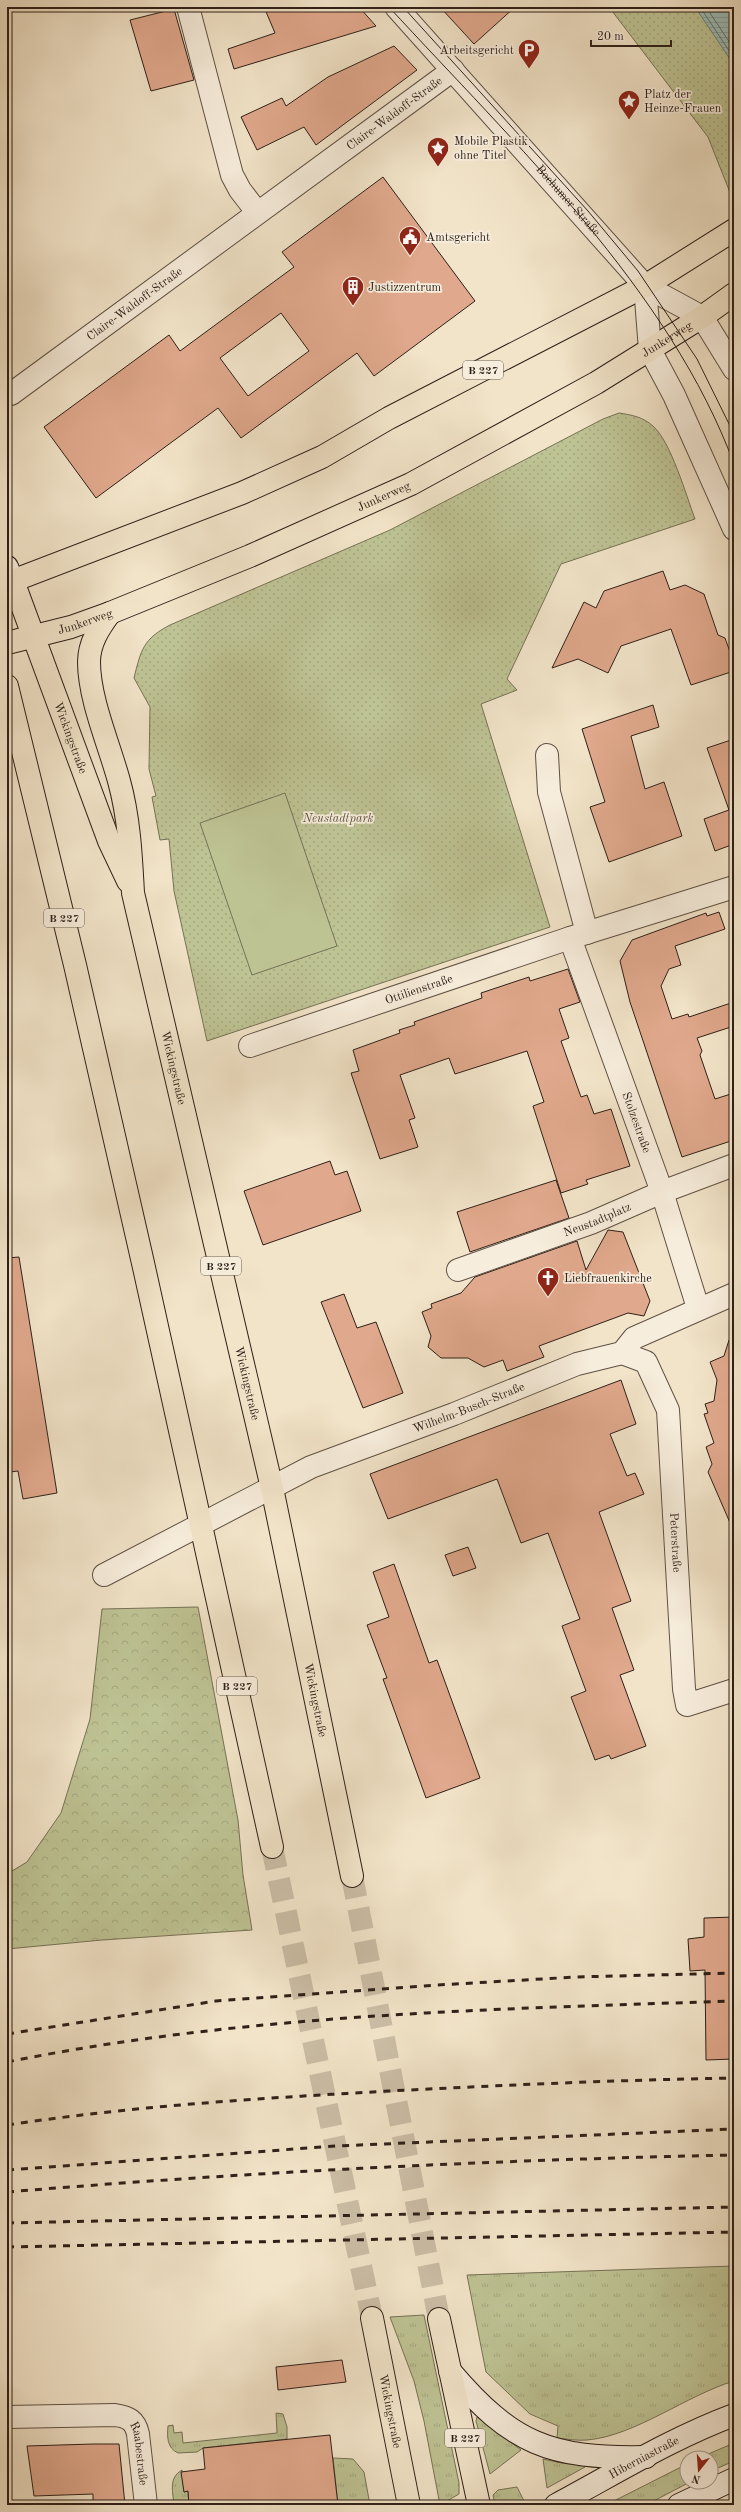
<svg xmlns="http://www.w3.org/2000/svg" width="741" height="2512" font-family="'Old Standard TT',serif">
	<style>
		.grass { fill: url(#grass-tufts); stroke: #767256 }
		.forest { fill: url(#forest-crowns); stroke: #767256 }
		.park { fill: url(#park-dots); stroke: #767256 }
		.pitch { fill: #bec394; stroke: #767256 }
		.water { fill: url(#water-rules); stroke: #6f7f79 }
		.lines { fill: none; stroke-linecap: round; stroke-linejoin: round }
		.shore { stroke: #646f69; stroke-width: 1 }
		.building { fill: #e0a88c; stroke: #2e2019; fill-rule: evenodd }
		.primary-tunnel { stroke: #cbbda6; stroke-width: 22; stroke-dasharray: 22 11; stroke-linecap: butt }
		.street-casing { stroke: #5f5145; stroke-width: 24 }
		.secondary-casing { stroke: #2e2019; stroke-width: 24 }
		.primary-casing { stroke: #2e2019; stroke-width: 24 }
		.street { stroke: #f7eddc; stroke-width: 22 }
		.secondary { stroke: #f7eddc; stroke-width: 22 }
		.primary { stroke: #f2e4c9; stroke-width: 22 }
		.tram { stroke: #2e2019; stroke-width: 1 }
		.rail { stroke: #2e2019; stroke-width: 3; stroke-dasharray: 7 7; stroke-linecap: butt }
		.labels { text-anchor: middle; stroke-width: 3.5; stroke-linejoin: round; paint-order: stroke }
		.shield { fill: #f7eddc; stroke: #6a5e54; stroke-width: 1 }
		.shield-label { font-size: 11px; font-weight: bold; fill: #2e2019 }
		.poi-label { font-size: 12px; fill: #2e2019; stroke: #f7eddc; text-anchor: start }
		.street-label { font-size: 12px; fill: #2e2019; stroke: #f7eddc }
		.park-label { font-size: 12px; font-style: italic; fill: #59513e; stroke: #f7eddc }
	</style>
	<defs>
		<pattern id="grass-tufts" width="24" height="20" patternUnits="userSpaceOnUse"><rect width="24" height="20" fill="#bec394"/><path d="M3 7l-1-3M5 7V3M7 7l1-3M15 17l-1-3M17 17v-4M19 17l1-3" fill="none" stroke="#a4a77f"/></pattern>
		<pattern id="forest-crowns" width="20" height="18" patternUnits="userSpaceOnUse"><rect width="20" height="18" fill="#bec394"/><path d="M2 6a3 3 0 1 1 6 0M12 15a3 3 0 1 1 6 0" fill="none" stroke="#a4a77f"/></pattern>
		<pattern id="park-dots" width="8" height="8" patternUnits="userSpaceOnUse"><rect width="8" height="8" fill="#bec394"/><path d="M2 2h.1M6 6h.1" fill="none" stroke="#a4a77f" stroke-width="1.8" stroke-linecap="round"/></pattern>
		<pattern id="water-rules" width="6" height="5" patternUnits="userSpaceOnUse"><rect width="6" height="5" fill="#9bbeb9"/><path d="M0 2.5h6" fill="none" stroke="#86a39e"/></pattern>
	</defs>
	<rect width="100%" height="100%" fill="#f2e4c9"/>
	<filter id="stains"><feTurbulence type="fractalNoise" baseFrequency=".005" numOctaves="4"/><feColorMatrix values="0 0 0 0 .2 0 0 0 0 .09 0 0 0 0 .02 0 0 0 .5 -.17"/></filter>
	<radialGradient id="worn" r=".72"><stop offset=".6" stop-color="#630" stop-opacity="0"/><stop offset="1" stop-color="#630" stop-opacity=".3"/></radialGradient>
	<g class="grass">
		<path d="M734,2266v115c-47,14 -99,55 -147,59 -9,1 -20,-1 -30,-2l1,-12 -28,-12 -44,-42 -19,-97z"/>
		<path d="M424,2315l35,168v11l-19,11 -16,-84 -10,-40 -24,-64z"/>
		<path d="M276,2413l7,1 4,13v12l-84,9 -6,4 -19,1c-11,-5 -11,-16 -10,-27l5,-1 1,8 8,-1 1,11 94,-10z"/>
		<path d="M477,2417l44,33 -31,24 -14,-53z"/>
		<path d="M734,2443v18l-23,10v-13h-12z"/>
		<path d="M333,2458l20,1 11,13 6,33h-32z"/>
		<path d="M543,2459l19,4 20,-1 3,5 -38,21z"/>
		<path d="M687,2464v18h3l-44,23h-40z"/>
		<path d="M182,2470l2,22 4,-1 1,14h-15c-1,-13 -6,-27 8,-35z"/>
		<path d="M517,2487l7,14 -7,4h-22l-2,-10 5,-5z"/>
	</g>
	<path class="forest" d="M198,1607l40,213 5,55 9,55 -150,10 -95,9v-75l20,-12 34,-49 29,-94 12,-110z"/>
	<g class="park">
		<path d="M609,7h125v187l-3,1 -23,-58z"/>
		<path d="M619,413c13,2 24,4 34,13 18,16 33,69 42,93l-134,45 -54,115 10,11 -36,14 69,223 -343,114 -33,-150 -5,-52 -9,1 -8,-43 4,-1 -7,-27 1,-62 -16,-29c7,-28 9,-39 36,-53l220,-95 213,-111z"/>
	</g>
	<path class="pitch" d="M285,793l52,153 -85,29 -52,-152z"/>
	<path class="water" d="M695,7h39v58z"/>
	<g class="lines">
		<g class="shore">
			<path d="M700,7l34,51"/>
			<path d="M706,7l28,42"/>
		</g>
	</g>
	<g class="building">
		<path d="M264,7h95l17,19 -142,43 -6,-20 47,-16z"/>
		<path d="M440,7h75l-41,37z"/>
		<path d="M174,9l20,71 -43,11 -21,-71z"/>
		<path d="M394,46l23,24 -101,75 -12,-18 -47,23 -16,-33 41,-19 4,8 42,-29z"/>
		<path d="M383,177l92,124 -101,75 -17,-23 -116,85 -23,-30 -122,90 -52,-71 125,-92 11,16 114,-84 -12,-15zM281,313l28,38 -61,45 -28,-38z"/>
		<path d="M663,571l7,19 15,-5 19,9 14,41 7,3 9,25v8l-43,14 -20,-56 -50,17 -13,27 -30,-14 -26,9 32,-66 12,6 8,-17z"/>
		<path d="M653,705l6,22 -28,9 14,53 19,-7 18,54 -73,26 -19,-55 15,-5 -23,-73z"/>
		<path d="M734,739v105l-19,7 -11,-32 25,-9 -22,-62z"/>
		<path d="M719,912l6,17 -50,17 6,19 -12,4 -8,17 11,33 16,-5 1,3 45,-15v24l-37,12 5,13 -2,4 15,44 19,-6v47l-52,17 -52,-155 -10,-41 12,-21 74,-27 1,3z"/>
		<path d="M568,969l12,33 -21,7 10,29 -8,3 20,56 6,-2 7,19 17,-5 19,57 -44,14 2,4 -27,9 -28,-87 11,-4 -17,-51 -72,23 -6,-16 -49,17 15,43 -6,2 9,27 -38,12 -29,-86 8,-2 -6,-21 47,-17 -1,-3 16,-5 -1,-3 68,-24 -1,-5 48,-16 1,4z"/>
		<path d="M330,1161l5,14 12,-4 14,40 -98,34 -19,-54z"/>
		<path d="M556,1180l13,38 -99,34 -13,-40z"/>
		<path d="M608,1230l15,2 27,69 -6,15 -16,-3 -89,33 5,11 -37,14 -4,-11 -19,7 -16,-9h-27l-13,-11 3,-11 -9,-24 10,-4 -1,-4 30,-11 14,-16 102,-36 9,29z"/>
		<path d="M19,1257l38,236 -34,6 -5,-28 -8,1 -3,-21v-193z"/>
		<path d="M344,1294l13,34 19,-6 27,71 -40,15 -42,-106z"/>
		<path d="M729,1340h5v192l-26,-60 4,-8 -6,-17 8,-4 -10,-29 4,-1 -3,-9 9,-3 3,-21 -7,-18 14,-6z"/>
		<path d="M621,1380l15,44 -26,10 17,42 8,-3 9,21 -45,18 32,89 -19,7 22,62 -14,5 26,71 -35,13 -2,-4 -14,5 -24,-63 15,-6 -24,-65 18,-7 -32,-86 -27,10 -24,-64 -109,40 -18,-45z"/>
		<path d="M468,1547l8,21 -23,8 -8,-21z"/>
		<path d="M394,1564l35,99 8,-3 43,118 -54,20 -43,-119 4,-1 -20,-53 22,-8 -16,-45z"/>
		<path d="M734,1917v142l-28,1 -1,-90 -15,1 -2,-32 16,-2v-19z"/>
		<path d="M342,2360l4,22 -68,8 -2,-23z"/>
		<path d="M330,2435l8,70h-149l-1,-14 -4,1 -3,-20 24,-3 -2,-21z"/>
		<path d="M93,2444h26l6,61h-32v-11l-59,2 -7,-50z"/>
	</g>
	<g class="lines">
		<g class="primary-tunnel">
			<path d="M272,1847l100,471"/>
			<path d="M352,1876l87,443"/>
		</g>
		<g class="street-casing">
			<g id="street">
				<path d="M188,7l44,168 8,15 17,22"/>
				<path id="s1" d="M396,7l249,279 57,31 32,52"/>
				<path d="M645,286l5,64 24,45 60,134"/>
				<path id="s2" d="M11,394l442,-324"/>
				<path d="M547,755l2,37 38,141"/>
				<path id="s3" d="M570,938l92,254 36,116"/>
				<path id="s4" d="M250,1046l320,-108 164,-51"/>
				<path id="s5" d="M458,1270l133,-47 71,-31 72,-27"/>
				<path id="s6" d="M622,1353l24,9 22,48 16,279 3,16 47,-15"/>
				<path id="s7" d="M104,1575l207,-108 143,-53 123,-50 45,-11 12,-15 100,-44"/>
				<path id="s8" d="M7,2417l108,-2c13,2 20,5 23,19l8,71"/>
			</g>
		</g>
		<g class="secondary-casing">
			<g id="secondary">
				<path d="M7,567l6,14"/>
				<path d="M450,2371c62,73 100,88 196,86"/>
				<path id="s9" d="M556,2505c58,-31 116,-67 178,-90"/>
				<path d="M679,2505l55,-26"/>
			</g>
		</g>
		<g class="primary-casing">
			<g id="primary">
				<path id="s10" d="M13,581l96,260 19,40"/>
				<path d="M7,583l235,-90 80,-36 67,-39 256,-132 89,-56"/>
				<path id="s11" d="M110,613c-11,15 -21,30 -21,49 0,37 20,82 30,119 10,36 12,74 14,112l139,595 80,388"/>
				<path id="s12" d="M7,643l64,-16 39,-14 140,-57 161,-72 185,-101 106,-66 32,-23"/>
				<path d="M7,686l68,279 68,298 129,584"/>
				<path id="s13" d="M372,2318l37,187"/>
				<path d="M439,2319l40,186"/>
			</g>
		</g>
		<use href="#street" class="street"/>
		<use href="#secondary" class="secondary"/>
		<use href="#primary" class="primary"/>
		<g class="tram">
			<path d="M389,7c124,135 281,283 345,457"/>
			<path d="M403,7l185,204 50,60 59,88 37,75"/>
		</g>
		<g class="rail">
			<path d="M7,2034l209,-33 222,-16 138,-8 158,-4"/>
			<path d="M7,2062c238,-48 485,-53 727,-61"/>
			<path d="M7,2125c127,-19 255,-27 383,-34 115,-6 229,-11 344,-13"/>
			<path d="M7,2170l329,-24 398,-17"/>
			<path d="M7,2192c242,-20 484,-32 727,-37"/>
			<path d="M7,2223l727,-16"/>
			<path d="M7,2247l727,-15"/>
		</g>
	</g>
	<defs>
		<g id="parking-pin" transform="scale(1.15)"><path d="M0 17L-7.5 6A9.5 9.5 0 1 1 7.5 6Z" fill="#8f2418" stroke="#f7eddc"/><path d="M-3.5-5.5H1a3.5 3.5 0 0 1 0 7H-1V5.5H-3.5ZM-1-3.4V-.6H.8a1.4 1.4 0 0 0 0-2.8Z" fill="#fff"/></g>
		<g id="sight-pin" transform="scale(1.15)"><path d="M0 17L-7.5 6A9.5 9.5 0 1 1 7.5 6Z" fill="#8f2418" stroke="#f7eddc"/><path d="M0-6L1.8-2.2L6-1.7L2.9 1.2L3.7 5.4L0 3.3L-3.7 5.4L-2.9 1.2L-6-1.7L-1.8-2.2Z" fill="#fff"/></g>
		<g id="civic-pin" transform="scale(1.15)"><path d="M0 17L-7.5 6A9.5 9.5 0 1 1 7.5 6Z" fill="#8f2418" stroke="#f7eddc"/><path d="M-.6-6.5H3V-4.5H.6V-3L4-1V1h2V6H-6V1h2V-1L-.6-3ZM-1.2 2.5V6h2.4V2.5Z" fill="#fff"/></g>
		<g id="building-pin" transform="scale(1.15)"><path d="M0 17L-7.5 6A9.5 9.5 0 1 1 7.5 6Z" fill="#8f2418" stroke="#f7eddc"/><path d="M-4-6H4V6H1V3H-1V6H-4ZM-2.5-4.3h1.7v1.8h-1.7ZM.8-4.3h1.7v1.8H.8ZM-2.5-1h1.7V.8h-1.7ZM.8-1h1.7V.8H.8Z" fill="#fff"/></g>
		<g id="church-pin" transform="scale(1.15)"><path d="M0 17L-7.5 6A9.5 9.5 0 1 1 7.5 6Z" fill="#8f2418" stroke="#f7eddc"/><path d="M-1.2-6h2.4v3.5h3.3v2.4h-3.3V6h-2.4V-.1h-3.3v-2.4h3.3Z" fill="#fff"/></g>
	</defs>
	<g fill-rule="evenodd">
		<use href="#parking-pin" x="529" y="50"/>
		<use href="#sight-pin" x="629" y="101"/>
		<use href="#sight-pin" x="438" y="148"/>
		<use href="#civic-pin" x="410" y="237"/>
		<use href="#building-pin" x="353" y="287"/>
		<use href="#church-pin" x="548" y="1278"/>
	</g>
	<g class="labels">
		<g class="shield">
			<rect x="463" y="361" width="40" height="18" rx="3"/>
			<rect x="44" y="909" width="40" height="18" rx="3"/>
			<rect x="201" y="1257" width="40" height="18" rx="3"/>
			<rect x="217" y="1677" width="40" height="18" rx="3"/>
			<rect x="445" y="2429" width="40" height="18" rx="3"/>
		</g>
		<g class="shield-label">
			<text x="483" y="374">B 227</text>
			<text x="64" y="922">B 227</text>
			<text x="221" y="1270">B 227</text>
			<text x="237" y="1690">B 227</text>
			<text x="465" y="2442">B 227</text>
		</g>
		<g class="poi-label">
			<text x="514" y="54" text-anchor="end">Arbeitsgericht</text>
			<text x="644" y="98">Platz der<tspan x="644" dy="14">Heinze-Frauen</tspan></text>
			<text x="454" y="145">Mobile Plastik<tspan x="454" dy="14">ohne Titel</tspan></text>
			<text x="426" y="241">Amtsgericht</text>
			<text x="368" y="291">Justizzentrum</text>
			<text x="564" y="1282">Liebfrauenkirche</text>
		</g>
		<g class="street-label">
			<text dy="4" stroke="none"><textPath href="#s2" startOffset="475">Claire-Waldoff-Straße</textPath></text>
			<text dy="4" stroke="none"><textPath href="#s1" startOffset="259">Bochumer Straße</textPath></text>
			<text dy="4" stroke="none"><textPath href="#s2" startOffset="153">Claire-Waldoff-Straße</textPath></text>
			<text dy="4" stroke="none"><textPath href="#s12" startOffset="729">Junkerweg</textPath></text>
			<text dy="4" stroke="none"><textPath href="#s12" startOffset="405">Junkerweg</textPath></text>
			<text dy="4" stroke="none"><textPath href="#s12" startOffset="81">Junkerweg</textPath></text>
			<text dy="4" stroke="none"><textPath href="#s10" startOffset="167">Wickingstraße</textPath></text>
			<text dy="4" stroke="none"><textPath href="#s4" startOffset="178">Ottilienstraße</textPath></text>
			<text dy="4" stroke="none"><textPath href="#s11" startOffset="470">Wickingstraße</textPath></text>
			<text dy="4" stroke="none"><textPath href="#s3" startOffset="196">Stolzestraße</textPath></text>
			<text dy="4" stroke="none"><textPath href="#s5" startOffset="148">Neustadtplatz</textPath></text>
			<text dy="4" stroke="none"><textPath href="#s11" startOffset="794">Wickingstraße</textPath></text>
			<text dy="4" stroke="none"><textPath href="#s7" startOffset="402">Wilhelm-Busch-Straße</textPath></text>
			<text dy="4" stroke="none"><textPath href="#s6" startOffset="211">Peterstraße</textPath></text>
			<text dy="4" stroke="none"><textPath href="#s11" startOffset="1118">Wickingstraße</textPath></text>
			<text dy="4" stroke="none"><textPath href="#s13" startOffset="95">Wickingstraße</textPath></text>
			<text dy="4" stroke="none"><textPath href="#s8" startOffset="160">Raabestraße</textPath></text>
			<text dy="4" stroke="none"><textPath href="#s9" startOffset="100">Hiberniastraße</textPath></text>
		</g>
		<g class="park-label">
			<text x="338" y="822">Neustadtpark</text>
		</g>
	</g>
	<rect width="741" height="2512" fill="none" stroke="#f2e4c9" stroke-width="24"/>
	<rect x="8" y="8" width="725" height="2496" fill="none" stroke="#2e2019" stroke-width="2"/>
	<rect x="12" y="12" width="717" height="2488" fill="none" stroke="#2e2019"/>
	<g transform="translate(699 2470) rotate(197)"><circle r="19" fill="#f7eddc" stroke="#a79b8e"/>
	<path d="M0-3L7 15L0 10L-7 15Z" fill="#8f2418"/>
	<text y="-6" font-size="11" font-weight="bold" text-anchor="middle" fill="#2e2019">N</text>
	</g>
	<path d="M591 40v6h80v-6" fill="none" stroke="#2e2019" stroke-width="2"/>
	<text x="597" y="40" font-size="12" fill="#2e2019" stroke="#f7eddc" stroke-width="3" paint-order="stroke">20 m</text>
	<rect width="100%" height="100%" filter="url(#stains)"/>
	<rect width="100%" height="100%" fill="url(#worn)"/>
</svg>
